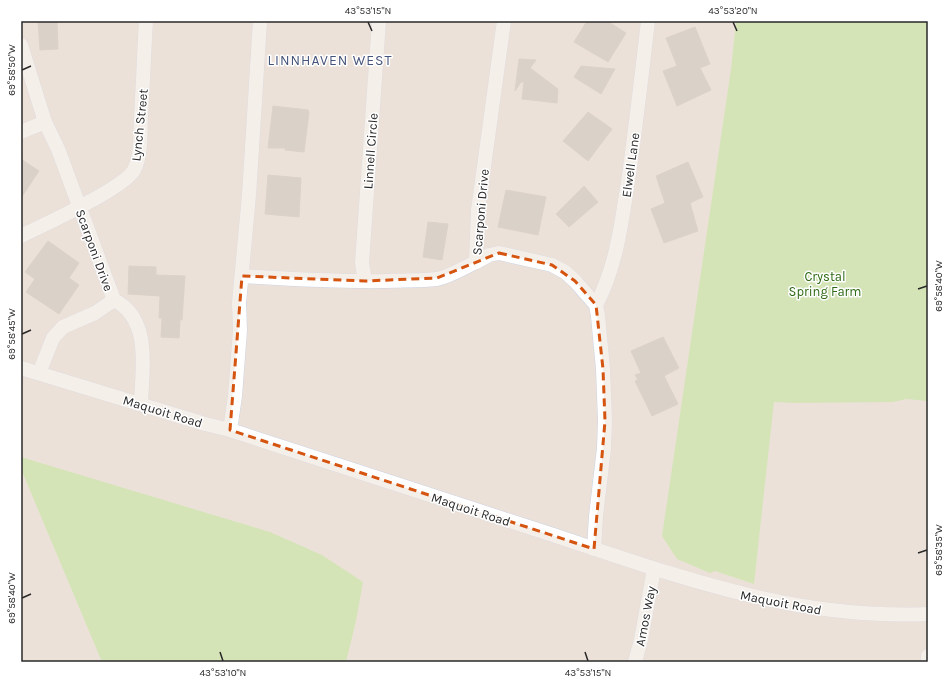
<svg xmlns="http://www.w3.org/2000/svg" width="949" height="683" font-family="Karla,sans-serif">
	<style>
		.green { fill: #b5e78f }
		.building { fill: #c3bdb4; stroke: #c7beb2 }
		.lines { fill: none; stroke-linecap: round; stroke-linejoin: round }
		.street-casing { stroke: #cdd3e3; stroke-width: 15 }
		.street { stroke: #fff; stroke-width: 14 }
		.marked { fill: none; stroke: #d5540f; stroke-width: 3; stroke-dasharray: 8 5; stroke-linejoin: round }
		.ticks { fill: none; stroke: #282828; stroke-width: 1.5 }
		.labels { text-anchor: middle; stroke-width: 3; stroke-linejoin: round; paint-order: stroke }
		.street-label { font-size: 13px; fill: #282828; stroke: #fff }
		.park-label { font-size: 13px; fill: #2d6914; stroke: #fff }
		.neighbourhood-label { font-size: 14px; letter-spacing: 1px; fill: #45547b; stroke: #fff }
		.neatline { fill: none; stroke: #282828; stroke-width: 1.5 }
		.ticks-label { font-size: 10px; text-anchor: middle; fill: #282828 }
	</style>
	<rect width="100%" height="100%" fill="#ece1d8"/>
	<g class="green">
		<path d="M736,21h192v380l-22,-2 -13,3 -99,1 -20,-1 -20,182 -39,-13 -5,2 -33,-14 -15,-23 69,-467z"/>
		<path d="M21,457l249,75 52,23 41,27 -7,39 -10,41h-244l-81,-193z"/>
	</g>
	<g class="building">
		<path d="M38,21h19l1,28 -18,1z"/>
		<path d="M587,21h20l19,12 -18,29 -34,-20z"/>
		<path d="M695,27l15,37 -10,4 11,22 -34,16 -14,-35 14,-5 -11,-28z"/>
		<path d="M519,59l17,1 -6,8 28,21 -1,14 -35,-4 2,-17h-3l-6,9z"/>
		<path d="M581,66l34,3 -14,25 -27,-17z"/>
		<path d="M273,106l35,4 1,2 -5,40 -19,-2v-2h-17z"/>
		<path d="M588,112l24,17 -24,32 -25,-20z"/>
		<path d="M21,159l18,12 -18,27z"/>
		<path d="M688,162l15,35 -13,6 8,28 -34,12 -13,-34 14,-6 -9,-27z"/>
		<path d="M268,175l33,3 -2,39 -34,-3z"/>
		<path d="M584,186l14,16 -29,25 -13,-13z"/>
		<path d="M506,190l40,7 -8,38 -40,-8z"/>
		<path d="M428,222l20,2 -6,36 -19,-3z"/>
		<path d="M48,241l31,22 -10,15 10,7 -20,29 -33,-22 9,-13 -10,-7z"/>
		<path d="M129,266l27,1v8l29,1 -3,44h-2l-1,18 -18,-1 1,-19h-3l1,-22 -32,-2z"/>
		<path d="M663,337l16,31 -15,8 14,28 -26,12 -17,-35 3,-1 -3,-5 6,-2 -10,-22z"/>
	</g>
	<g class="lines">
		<g class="street-casing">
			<g id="street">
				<path d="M504,21l-26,189 -2,52 13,-7 10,-2 53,12 13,7 10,9 21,24 2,11 5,53 2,52 -1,27 -8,68 -2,33"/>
				<path d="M21,45l24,77"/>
				<path d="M21,132l24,-10 13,27 56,151 -19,13 -32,14 -10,11 -14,35"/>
				<path d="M21,236c21,-10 103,-48 113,-66 8,-15 6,-38 7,-54 2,-32 3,-63 5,-95"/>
				<path d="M242,276c48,3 96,6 143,5 17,-1 35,0 52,-2 14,-3 26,-11 39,-17"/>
				<path d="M365,281l-3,-18 17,-242"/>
				<path d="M114,300c38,19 28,70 27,104"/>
				<path d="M596,305c21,-39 26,-86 33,-130 7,-51 13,-102 19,-154"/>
				<path d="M21,368l184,56 25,6c108,35 215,70 323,105 124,41 241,85 375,79"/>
				<path d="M230,430l5,-34 5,-66 -1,-27 10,-108 11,-174"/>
				<path d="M635,662l6,-22 13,-71"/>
				<path d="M928,662v-6"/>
			</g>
		</g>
		<use href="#street" class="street"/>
	</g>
	<path d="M0 0H949V683H0ZM499,253l53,12 23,16 21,24 7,64 2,52 -11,128 -364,-119 12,-154 123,5 72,-3z" fill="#ece1d8" fill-opacity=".55" fill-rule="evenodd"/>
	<path class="marked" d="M499,253l53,12 23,16 21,24 7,64 2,52 -11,128 -364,-119 12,-154 123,5 72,-3z"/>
	<path class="ticks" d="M368,22l4,9M733,22l4,9M22,70l9,-4M918,289l9,-3M22,334l9,-4M918,553l9,-3M22,598l9,-4M220,652l3,9M585,652l3,9"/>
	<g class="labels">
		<g class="street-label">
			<text transform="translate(139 125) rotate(-84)" y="5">Lynch Street</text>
			<text transform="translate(370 151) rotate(-86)" y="5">Linnell Circle</text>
			<text transform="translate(630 165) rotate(-82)" y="5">Elwell Lane</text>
			<text transform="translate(480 212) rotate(-85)" y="5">Scarponi Drive</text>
			<text transform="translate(95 250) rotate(70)" y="5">Scarponi Drive</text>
			<text transform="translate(163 411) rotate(17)" y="5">Maquoit Road</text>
			<text transform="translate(471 509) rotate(18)" y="5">Maquoit Road</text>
			<text transform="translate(781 602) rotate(11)" y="5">Maquoit Road</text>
			<text transform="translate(645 616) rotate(-79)" y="5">Amos Way</text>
		</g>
		<g class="park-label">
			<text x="825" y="281">Crystal<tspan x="825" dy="15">Spring Farm</tspan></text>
		</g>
		<g class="neighbourhood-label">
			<text x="330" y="65">LINNHAVEN WEST</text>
		</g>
	</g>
	<rect width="949" height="683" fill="none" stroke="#ffffff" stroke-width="44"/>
	<rect x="22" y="22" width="905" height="639" class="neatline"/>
	<g class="ticks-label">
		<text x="368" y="14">43°53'15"N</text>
		<text x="733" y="14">43°53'20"N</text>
		<text transform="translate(11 70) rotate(-90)" y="4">69°58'50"W</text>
		<text transform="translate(938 286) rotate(-90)" y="4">69°58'40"W</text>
		<text transform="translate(11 334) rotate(-90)" y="4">69°58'45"W</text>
		<text transform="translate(938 550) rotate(-90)" y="4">69°58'35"W</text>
		<text transform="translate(11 598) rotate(-90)" y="4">69°58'40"W</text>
		<text x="223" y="676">43°53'10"N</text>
		<text x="588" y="676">43°53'15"N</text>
	</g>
</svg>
